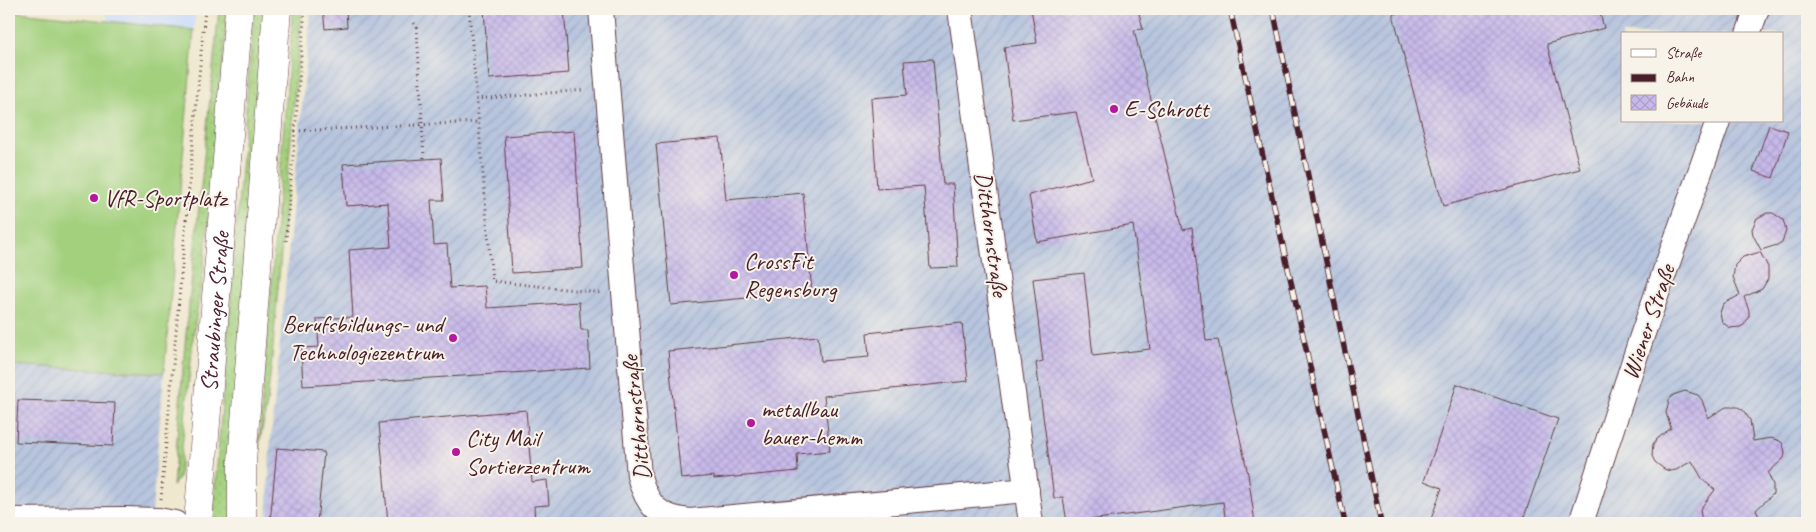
<svg xmlns="http://www.w3.org/2000/svg" width="1816" height="532" font-family="Caveat,sans-serif">
	<style>
		.built { fill: #cbdcf9 }
		.industrial { fill: url(#industrial-furrows); fill-rule: evenodd }
		.grass { fill: url(#grass-dots); stroke: #767854 }
		.garden { fill: #a2d07d; stroke: #767854 }
		.building { fill: url(#building-cross-hatch) }
		.lines { fill: none; stroke-linecap: round; stroke-linejoin: round }
		.minor-casing { stroke: #633d44; stroke-width: 26 }
		.major-casing { stroke: #633d44; stroke-width: 29 }
		.path { stroke: #633d44; stroke-width: 3; stroke-dasharray: 1 4; stroke-linecap: butt }
		.minor { stroke: #fff; stroke-width: 24 }
		.major { stroke: #fff; stroke-width: 28 }
		.rail-casing { stroke: #4a1f2b; stroke-width: 5.5 }
		.rail { stroke: #f7f3e8; stroke-width: 4; stroke-dasharray: 11; stroke-linecap: butt }
		.poi-dot { fill: #b5179e; stroke: #f7f3e8; stroke-width: 2 }
		.labels { text-anchor: middle; stroke-width: 4; stroke-linejoin: round; paint-order: stroke }
		.poi-label { font-size: 24px; fill: #4a1f2b; stroke: #f7f3e8; text-anchor: start }
		.street-label { font-size: 24px; fill: #4a1f2b; stroke: #f7f3e8 }
	</style>
	<defs>
		<pattern id="industrial-furrows" width="10" height="10" patternUnits="userSpaceOnUse" patternTransform="scale(1.25)"><rect width="10" height="10" fill="#b7c5de"/><path d="M-1 1l2-2M0 10L10 0M9 11l2-2" fill="none" stroke="#9fa9bf"/></pattern>
		<pattern id="grass-dots" width="8" height="8" patternUnits="userSpaceOnUse" patternTransform="scale(1.25)"><rect width="8" height="8" fill="#a2d07d"/><path d="M2 2h.1M6 6h.1" fill="none" stroke="#8db26c" stroke-width="1.8" stroke-linecap="round"/></pattern>
		<pattern id="building-cross-hatch" width="8" height="8" patternUnits="userSpaceOnUse" patternTransform="scale(1.25)"><rect width="8" height="8" fill="#c7baea"/><path d="M0 0l8 8M0 8l8-8" fill="none" stroke="#ac9fc9"/></pattern>
	</defs>
	<rect width="100%" height="100%" fill="#f7f3e8"/>
	<filter id="ink" filterUnits="userSpaceOnUse"><feTurbulence type="fractalNoise" baseFrequency=".02" numOctaves="2"/><feDisplacementMap in="SourceGraphic" scale="10" xChannelSelector="R" yChannelSelector="G"/><feConvolveMatrix kernelMatrix="1 2 1 2 8 2 1 2 1" color-interpolation-filters="sRGB"/></filter>
	<filter id="wash" filterUnits="userSpaceOnUse"><feTurbulence type="fractalNoise" baseFrequency=".0096" numOctaves="4" result="noise"/><feDisplacementMap in="SourceGraphic" scale="20" xChannelSelector="R" yChannelSelector="G"/><feGaussianBlur stdDeviation="1.12" result="paint"/><feColorMatrix in="noise" values="0 0 0 0 0 0 0 0 0 0 0 0 0 0 0 0 0 1.4 0 .05"/><feComposite in="paint" operator="in"/></filter>
	<g filter="url(#wash)">
		<rect width="100%" height="100%" fill="#efe8cf"/>
		<path class="built" d="M107,9h89l-2,21 -87,-9z"/>
		<g class="industrial">
			<path d="M311,9h1496v514h-1540l3,-74zM1622,34h160v87h-160z"/>
			<path d="M9,365l155,8 -13,150h-142z"/>
		</g>
		<g class="grass">
			<path d="M219,9h9l-24,259 -10,62 -15,147 -6,9 12,-142z"/>
			<path d="M254,9h11l-34,514h-10l-8,-8z"/>
			<path d="M293,9h9l-30,349 -5,45 -9,49z"/>
		</g>
		<path class="garden" d="M9,11l185,19 -30,343 -155,-8z"/>
		<g id="blocks">
			<g class="building">
				<path d="M323,9h23l1,18 -22,2z"/>
				<path d="M484,9h80l5,64 -80,6z"/>
				<path d="M1031,9h107l5,20 -9,1 49,200 9,-2 14,113 12,-1 30,134 7,49h-29l-3,-21 -156,21 -4,-26 -9,1 -18,-135 7,-2 -10,-82 51,-6 9,83 57,-7 -17,-124 -96,17 -8,-47 63,-17 -16,-66 -63,8 -9,-73 33,-4z"/>
				<path d="M1413,9h186l5,19 -57,16 33,125 -137,37 -50,-192z"/>
				<path d="M933,59l10,125h10l5,83 -28,1 -6,-82 -47,3 -6,-91 36,-3 -3,-34z"/>
				<path d="M1769,125l19,6 -15,47 -20,-7z"/>
				<path d="M574,131l9,137 -71,5 -8,-137z"/>
				<path d="M720,138l6,62 77,-7 9,99 -141,13 -15,-161z"/>
				<path d="M441,158l3,42h-13l3,45 13,-1 3,44 35,-2 2,22 92,-6 2,28h7l2,38 -287,18 -2,-38 18,-1 -2,-28 36,-2 -4,-67 42,-3 -3,-44 -42,3 -3,-42z"/>
				<path d="M1767,213h6l10,7 3,11 -4,11 -5,3 -16,5 -8,-15 -1,-6 5,-11z"/>
				<path d="M1760,252l8,15v12l-6,10 -18,8 5,14v5l-5,9 -4,2 -10,1 -8,-6 -2,-9 3,-9 17,-9 -7,-18 2,-12 8,-8z"/>
				<path d="M962,323l6,58 -144,15 6,55 -33,3 1,17 -84,8v-3l-33,3 -13,-128 150,-15 3,25 48,-4 -2,-24z"/>
				<path d="M1457,384l101,35 -36,104h-79l-12,-4 11,-31 -18,-7z"/>
				<path d="M1685,391l13,4 4,5 6,18 18,-11h12l5,3 7,10 3,21 18,-3 9,3 3,3 2,9 -1,5 -16,15 5,12v9l-17,16 6,13h-60l-2,-14 15,-19 -12,-10 -11,-19 -16,9 -6,1 -6,-2 -9,-7 -3,-6 1,-12 4,-5 14,-11 -5,-15 3,-13 4,-5z"/>
				<path d="M18,400l97,3 -2,43 -97,-4z"/>
				<path d="M526,410l6,72 15,-2 2,25 -15,1 1,17h-147l-9,-100z"/>
				<path d="M277,448l47,4 -7,71h-47z"/>
			</g>
		</g>
	</g>
	<g filter="url(#ink)">
		<use href="#blocks" fill-opacity="0" stroke="#633d44" stroke-width="1"/>
		<g class="lines">
			<g class="minor-casing">
				<g id="minor">
					<path d="M601,9l38,467c8,30 20,42 51,45l337,-31"/>
					<path d="M960,9l71,514"/>
					<path d="M1748,34l9,-25"/>
					<path d="M9,520l114,-1 36,1 16,3"/>
					<path d="M1581,523l62,-190 75,-212"/>
				</g>
			</g>
			<g class="major-casing">
				<g id="major">
					<path id="s1" d="M198,523l41,-514"/>
					<path d="M242,523v-62l35,-452"/>
				</g>
			</g>
			<g class="path">
				<path d="M469,9l23,272 110,12"/>
				<path d="M414,23l3,5 7,131"/>
				<path d="M476,99l109,-9"/>
				<path d="M295,131l183,-9"/>
				<path d="M286,241l19,-232"/>
				<path d="M161,499l44,-490"/>
			</g>
			<use href="#minor" class="minor"/>
			<use href="#major" class="major"/>
			<g class="rail-casing">
				<g id="rail">
					<path d="M1230,9l115,514"/>
					<path d="M1273,9l108,514"/>
				</g>
			</g>
			<use href="#rail" class="rail"/>
		</g>
	</g>
	<g class="poi-dot">
		<circle cx="1114" cy="109" r="5"/>
		<circle cx="94" cy="198" r="5"/>
		<circle cx="734" cy="275" r="5"/>
		<circle cx="453" cy="338" r="5"/>
		<circle cx="751" cy="423" r="5"/>
		<circle cx="456" cy="452" r="5"/>
	</g>
	<g class="labels">
		<g class="poi-label">
			<text x="1124" y="117">E-Schrott</text>
			<text x="104" y="206">VfR-Sportplatz</text>
			<text x="744" y="269">CrossFit<tspan x="744" dy="28">Regensburg</tspan></text>
			<text x="443" y="332" text-anchor="end">Berufsbildungs- und<tspan x="443" dy="28">Technologiezentrum</tspan></text>
			<text x="761" y="417">metallbau<tspan x="761" dy="28">bauer-hemm</tspan></text>
			<text x="466" y="446">City Mail<tspan x="466" dy="28">Sortierzentrum</tspan></text>
		</g>
		<g class="street-label">
			<text transform="translate(992 234) rotate(82)" y="8">Ditthornstraße</text>
			<text dy="8" stroke="none"><textPath href="#s1" startOffset="212">Straubinger Straße</textPath></text>
			<text transform="translate(1648 322) rotate(-71)" y="8">Wiener Straße</text>
			<text transform="translate(636 418) rotate(-96)" y="8">Ditthornstraße</text>
		</g>
	</g>
	<rect width="1816" height="532" fill="none" stroke="#f7f3e8" stroke-width="30"/>
	<rect x="1621" y="32" width="162" height="90" fill="#f7f3e8" stroke="#b29e9c"/>
	<rect x="1631" y="49" width="25" height="8" fill="#ffffff" stroke="#b29e9c"/>
	<text x="1666" y="58" font-size="15" fill="#4a1f2b">Straße</text>
	<rect x="1631" y="74" width="25" height="8" fill="#4a1f2b" stroke="#b29e9c"/>
	<text x="1666" y="82" font-size="15" fill="#4a1f2b">Bahn</text>
	<rect x="1631" y="95" width="25" height="15" fill="url(#building-cross-hatch)" stroke="#b29e9c"/>
	<text x="1666" y="108" font-size="15" fill="#4a1f2b">Gebäude</text>
</svg>
